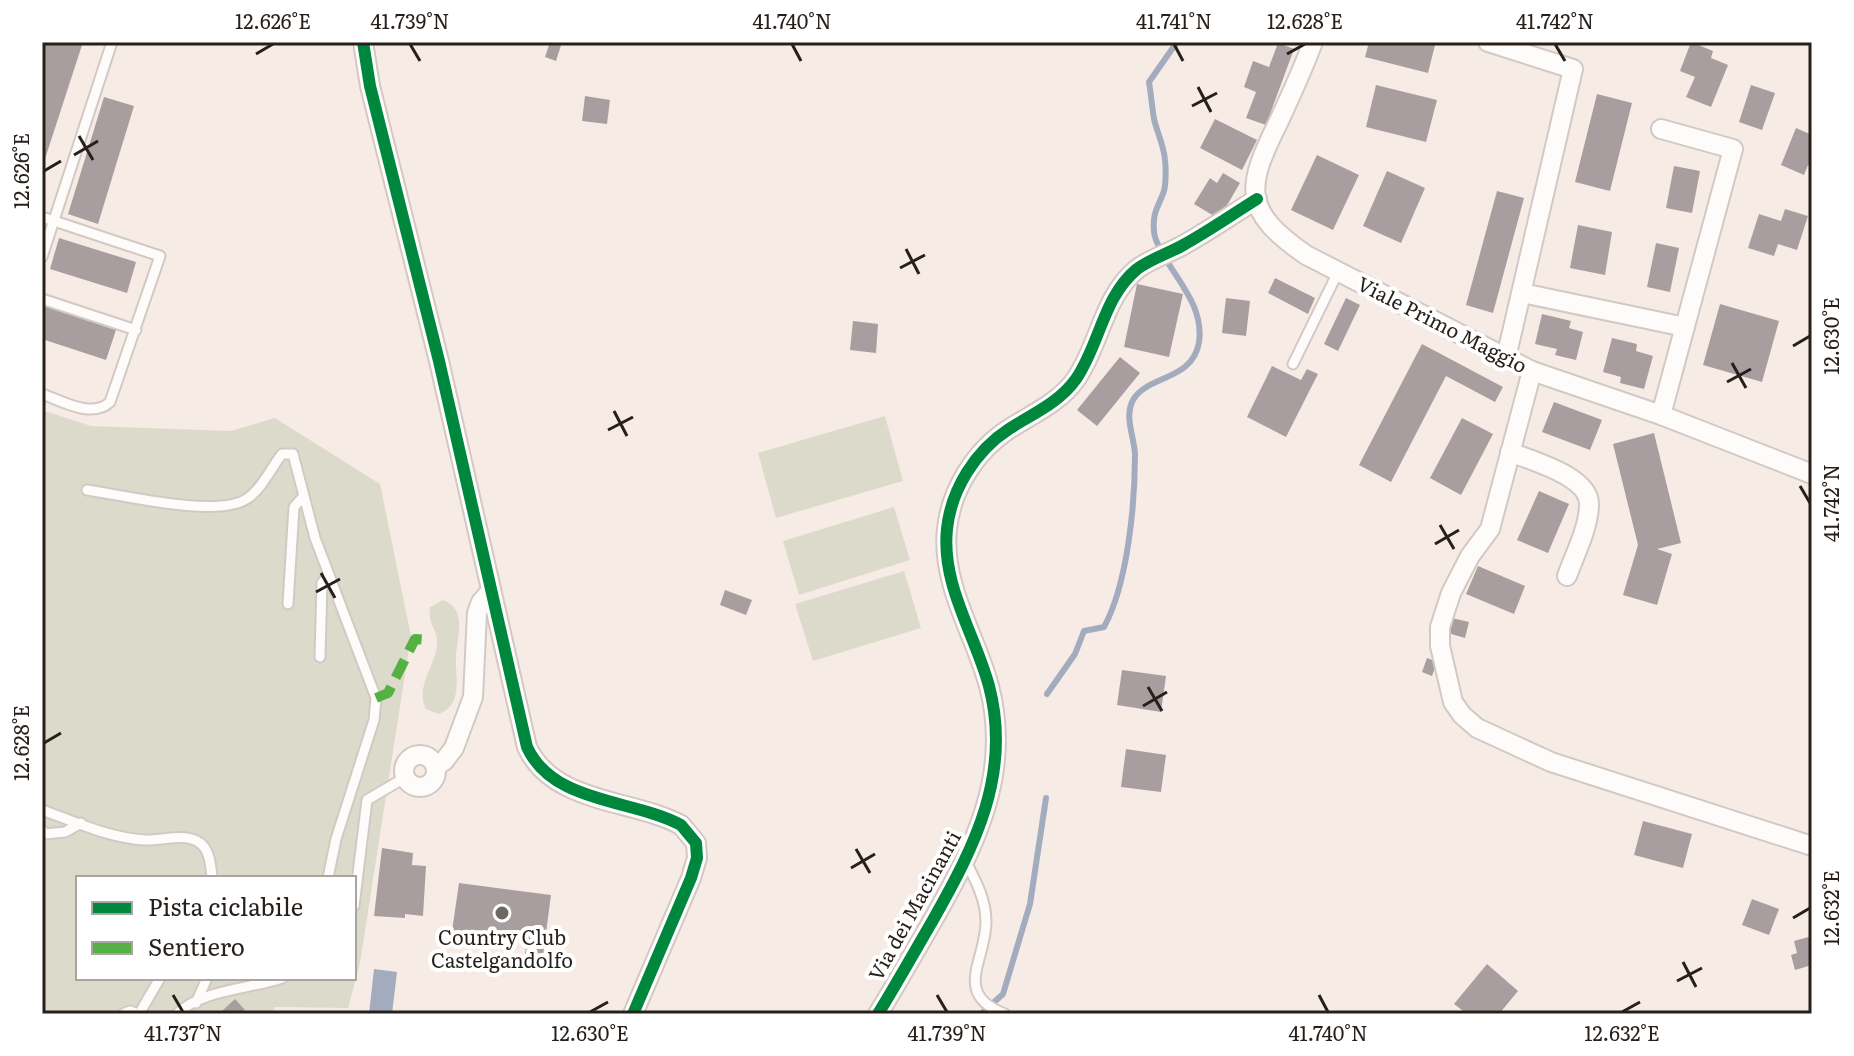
<svg xmlns="http://www.w3.org/2000/svg" width="1854" height="1056" font-family="Literata,serif">
	<style>
		.green { fill: #dcdbcb; fill-rule: evenodd }
		.water { fill: #a3acbf }
		.lines { fill: none; stroke-linecap: round; stroke-linejoin: round }
		.stream { stroke: #a3acbf; stroke-width: 6 }
		.building { fill: #a89ea0 }
		.lane-casing { stroke: #d2c9c4; stroke-width: 13 }
		.street-casing { stroke: #d2c9c4; stroke-width: 22 }
		.lane { stroke: #fefcfb; stroke-width: 9 }
		.street { stroke: #fefcfb; stroke-width: 18 }
		.quiet { stroke: #56b145; stroke-width: 10; stroke-dasharray: 20 10; stroke-linecap: butt }
		.cycleway-casing { stroke: #fff; stroke-width: 17 }
		.cycleway { stroke: #00873e; stroke-width: 12 }
		.ticks { fill: none; stroke: #261f1a; stroke-width: 3 }
		.poi-dot { fill: #6f6761; stroke: #fff; stroke-width: 3 }
		.labels { text-anchor: middle; stroke-width: 8; stroke-linejoin: round; paint-order: stroke }
		.street-label { font-size: 20px; fill: #261f1a; stroke: #fff }
		.poi-label { font-size: 20px; fill: #261f1a; stroke: #fff }
		.neatline { fill: none; stroke: #261f1a; stroke-width: 3 }
		.ticks-label { font-size: 20px; text-anchor: middle; fill: #261f1a }
	</style>
	<rect width="100%" height="100%" fill="#f7ece5"/>
	<g class="green">
		<path d="M42,410l49,16 140,5 44,-13 105,66 31,152 -51,327 -12,45 -73,-1 -3,7h-230zM78,878h276v100h-276z"/>
		<path d="M885,416l18,65 -127,37 -18,-65z"/>
		<path d="M894,507l16,53 -111,35 -16,-54z"/>
		<path d="M904,571l17,57 -108,33 -18,-57z"/>
		<path d="M443,600c25,9 14,37 13,57 -1,20 8,49 -18,57l-12,-5c-11,-23 9,-42 11,-64 2,-13 -10,-22 -7,-38z"/>
	</g>
	<path class="water" d="M374,969l23,3 -5,42h-23z"/>
	<g class="lines">
		<g class="stream">
			<path d="M1047,694l28,-40 9,-23 20,-4c24,-44 31,-124 31,-173 -1,-18 -11,-37 -2,-54 14,-25 60,-19 66,-58 5,-35 -21,-60 -36,-88 -4,-7 -9,-15 -9,-23 -2,-19 5,-25 10,-40 2,-8 2,-23 1,-31 -1,-14 -8,-28 -11,-41 -2,-12 -3,-25 -5,-37l28,-40"/>
			<path d="M981,1014l22,-20 27,-90 16,-106"/>
		</g>
	</g>
	<g class="building">
		<path d="M42,42h41l-40,123h-1z"/>
		<path d="M550,42h12l-6,19 -11,-4z"/>
		<path d="M1369,42h53l13,3 -7,28 -63,-16z"/>
		<path d="M1691,42l22,9 -2,7 17,7 -17,42 -25,-10 9,-20 -15,-6z"/>
		<path d="M1278,43l16,6 -28,76 -20,-7 10,-26 -12,-5 9,-26 16,6z"/>
		<path d="M1376,85l61,15 -11,42 -60,-15z"/>
		<path d="M1751,85l24,8 -13,37 -23,-8z"/>
		<path d="M1597,94l35,9 -22,88 -35,-9z"/>
		<path d="M585,96l25,4 -3,24 -25,-3z"/>
		<path d="M104,97l30,9 -36,118 -30,-10z"/>
		<path d="M1215,119l42,21 -15,30 -42,-22z"/>
		<path d="M1796,128l16,7v32l-4,-2 -4,10 -23,-10z"/>
		<path d="M1317,155l42,20 -26,55 -42,-20z"/>
		<path d="M1674,166l26,5 -8,42 -26,-5z"/>
		<path d="M1387,171l38,17 -24,55 -38,-17z"/>
		<path d="M1223,173l17,10 -21,36 -25,-15 16,-26 7,5z"/>
		<path d="M1497,191l27,7 -31,115 -27,-8z"/>
		<path d="M1785,209l23,7 -11,34 -19,-6 -4,12 -26,-8 11,-34 22,7z"/>
		<path d="M1578,225l34,7 -7,43 -35,-7z"/>
		<path d="M59,238l77,24 -9,31 -77,-24z"/>
		<path d="M1656,243l23,5 -9,44 -23,-5z"/>
		<path d="M1275,278l40,20 -7,16 -40,-21z"/>
		<path d="M1137,284l46,10 -14,63 -45,-10z"/>
		<path d="M1226,298l24,3 -4,35 -24,-3z"/>
		<path d="M1346,298l14,7 -22,46 -14,-7z"/>
		<path d="M1720,304l59,17 -17,61 -59,-17z"/>
		<path d="M42,305l74,25 -10,30 -64,-21z"/>
		<path d="M1542,314l29,7 -2,7 14,4 -7,28 -21,-5 2,-6 -22,-5z"/>
		<path d="M853,321l25,3 -2,29 -26,-3z"/>
		<path d="M1612,338l25,6 -1,7 17,5 -9,33 -24,-6 1,-6 -18,-5z"/>
		<path d="M1422,344l81,43 -8,15 -49,-26 -55,106 -32,-17z"/>
		<path d="M1120,357l20,16 -43,53 -20,-16z"/>
		<path d="M1272,366l29,14 6,-11 11,5 -32,63 -39,-20z"/>
		<path d="M1554,402l48,18 -12,30 -48,-18z"/>
		<path d="M1462,418l31,16 -32,61 -31,-17z"/>
		<path d="M1654,433l27,110 -24,6 15,5 -15,51 -34,-10 15,-50 -25,-101z"/>
		<path d="M1539,491l30,13 -21,49 -31,-13z"/>
		<path d="M1478,566l47,20 -11,28 -48,-20z"/>
		<path d="M725,590l27,10 -6,15 -26,-10z"/>
		<path d="M1452,618l17,4 -4,16 -17,-5z"/>
		<path d="M1427,658l10,4 -5,14 -10,-4z"/>
		<path d="M1122,670l44,6 -5,36 -44,-7z"/>
		<path d="M1126,749l40,6 -5,37 -40,-5z"/>
		<path d="M1643,821l49,13 -9,34 -49,-13z"/>
		<path d="M382,848l31,5 -1,12 14,1 -3,50 -18,-2v4l-31,-2z"/>
		<path d="M459,883l92,12 -9,68 -18,-3 3,-19 -75,-10z"/>
		<path d="M1752,899l27,10 -10,26 -27,-10z"/>
		<path d="M1812,936v29l-17,5 -4,-15 6,-2 -3,-12z"/>
		<path d="M1487,964l31,27 -19,23h-32l-13,-10z"/>
		<path d="M235,999l10,11 -4,4h-15l-4,-3z"/>
	</g>
	<g class="lines">
		<g class="lane-casing">
			<g id="lane">
				<path d="M42,217l118,39 -50,146c-18,17 -48,-1 -68,-8"/>
				<path d="M42,257l70,-215"/>
				<path d="M42,299l94,31"/>
				<path d="M1293,364l45,-92"/>
				<path d="M87,490c36,5 133,29 161,8 15,-11 23,-30 34,-44h11l22,84 61,160 -2,22 -38,119 -8,39"/>
				<path d="M288,604l6,-97 9,-10"/>
				<path d="M320,657l2,-74 7,-7"/>
				<path d="M42,810c34,12 67,28 103,30 18,1 40,-8 55,3 10,7 11,24 12,35"/>
				<path d="M42,830l3,4 20,-2 16,-9"/>
				<path d="M966,862c10,19 20,38 20,60 0,38 -34,72 19,92"/>
				<path d="M354,906l13,-106 39,-23"/>
				<path d="M196,1003l11,-25"/>
				<path d="M123,1014l7,-3 8,3"/>
				<path d="M139,1014l21,-36"/>
				<path d="M177,1014c25,-25 74,-25 105,-36"/>
			</g>
		</g>
		<g class="street-casing">
			<g id="street">
				<path d="M363,42l7,44 69,275 88,386c26,57 106,52 154,78l15,18 1,15 -6,20 -58,136"/>
				<path d="M1313,42c-10,27 -22,53 -34,79 -33,66 -38,89 27,134l226,116 129,44 151,59"/>
				<path d="M1488,42l85,27 -67,289"/>
				<path d="M1661,129l72,20 -72,266"/>
				<path d="M1522,293l163,34"/>
				<path d="M1532,371l-42,158 -20,27 -19,37 -11,34v19l13,56 9,13 15,13 74,34 261,84"/>
				<path d="M1510,452c22,9 79,24 79,52 0,23 -14,50 -22,72"/>
				<circle cx="420" cy="771" r="16"/>
				<path d="M436,766l8,-5 10,-13 19,-51 4,-84 4,-11 9,-10"/>
				<path d="M878,1014c19,-31 37,-63 55,-94 42,-74 79,-147 56,-234 -14,-52 -48,-101 -42,-157 4,-39 28,-78 62,-100 23,-15 50,-26 67,-50 24,-35 27,-82 61,-110 15,-11 33,-16 48,-25 25,-14 48,-30 72,-45"/>
			</g>
		</g>
		<use href="#lane" class="lane"/>
		<use href="#street" class="street"/>
		<path class="quiet" d="M376,698l12,-5 27,-54 11,1"/>
		<g class="cycleway-casing">
			<g id="cycleway">
				<path d="M363,42l7,44 69,275 88,386c26,57 106,52 154,78l15,18 1,15 -6,20 -58,136"/>
				<path d="M878,1014c19,-31 37,-63 55,-94 42,-74 79,-147 56,-234 -14,-52 -48,-101 -42,-157 4,-39 28,-78 62,-100 23,-15 50,-26 67,-50 24,-35 27,-82 61,-110 15,-11 33,-16 48,-25 25,-14 48,-30 72,-45"/>
			</g>
		</g>
		<use href="#cycleway" class="cycleway"/>
	</g>
	<path class="ticks" d="M410,44l10,17M792,44l9,17M1174,44l9,17M1555,44l10,17M256,54l17,-10M1287,54l18,-10M1198,87l13,25M1192,106l25,-13M79,136l14,24M74,155l24,-14M44,171l17,-10M906,249l13,25M900,268l25,-13M1793,346l17,-10M1732,363l14,25M1727,382l24,-13M614,411l13,25M608,430l25,-13M1800,486l10,17M1440,525l14,24M1435,544l24,-14M321,573l14,25M316,592l24,-13M1148,687l14,24M1143,706l24,-14M44,743l17,-10M856,849l14,24M851,868l24,-14M1793,918l17,-10M1683,962l13,25M1677,981l25,-13M173,995l10,17M937,995l10,17M1319,995l9,17M590,1012l18,-10M1622,1012l18,-10"/>
	<circle class="poi-dot" cx="502" cy="913" r="8"/>
	<g class="labels">
		<g class="street-label">
			<text transform="translate(1442 325) rotate(27)" y="7">Viale Primo Maggio</text>
			<text transform="translate(915 906) rotate(-61)" y="7">Via dei Macinanti</text>
		</g>
		<g class="poi-label">
			<text x="502" y="945">Country Club<tspan x="502" dy="23">Castelgandolfo</tspan></text>
		</g>
	</g>
	<rect width="1854" height="1056" fill="none" stroke="#ffffff" stroke-width="88"/>
	<rect x="76" y="876" width="280" height="104" fill="#ffffff" stroke="#a8a5a3" stroke-width="2"/>
	<rect x="92" y="902" width="40" height="12" fill="#00873e" stroke="#a8a5a3" stroke-width="2"/>
	<text x="148" y="916" font-size="24" fill="#261f1a">Pista ciclabile</text>
	<rect x="92" y="942" width="40" height="12" fill="#56b145" stroke="#a8a5a3" stroke-width="2"/>
	<text x="148" y="956" font-size="24" fill="#261f1a">Sentiero</text>
	<rect x="44" y="44" width="1766" height="968" class="neatline"/>
	<g class="ticks-label">
		<text x="273" y="29">12.626°E</text>
		<text x="410" y="29">41.739°N</text>
		<text x="792" y="29">41.740°N</text>
		<text x="1174" y="29">41.741°N</text>
		<text x="1305" y="29">12.628°E</text>
		<text x="1555" y="29">41.742°N</text>
		<text transform="translate(22 171) rotate(-90)" y="7">12.626°E</text>
		<text transform="translate(1832 336) rotate(-90)" y="7">12.630°E</text>
		<text transform="translate(1832 503) rotate(-90)" y="7">41.742°N</text>
		<text transform="translate(22 743) rotate(-90)" y="7">12.628°E</text>
		<text transform="translate(1832 908) rotate(-90)" y="7">12.632°E</text>
		<text x="183" y="1041">41.737°N</text>
		<text x="590" y="1041">12.630°E</text>
		<text x="947" y="1041">41.739°N</text>
		<text x="1328" y="1041">41.740°N</text>
		<text x="1622" y="1041">12.632°E</text>
	</g>
</svg>
